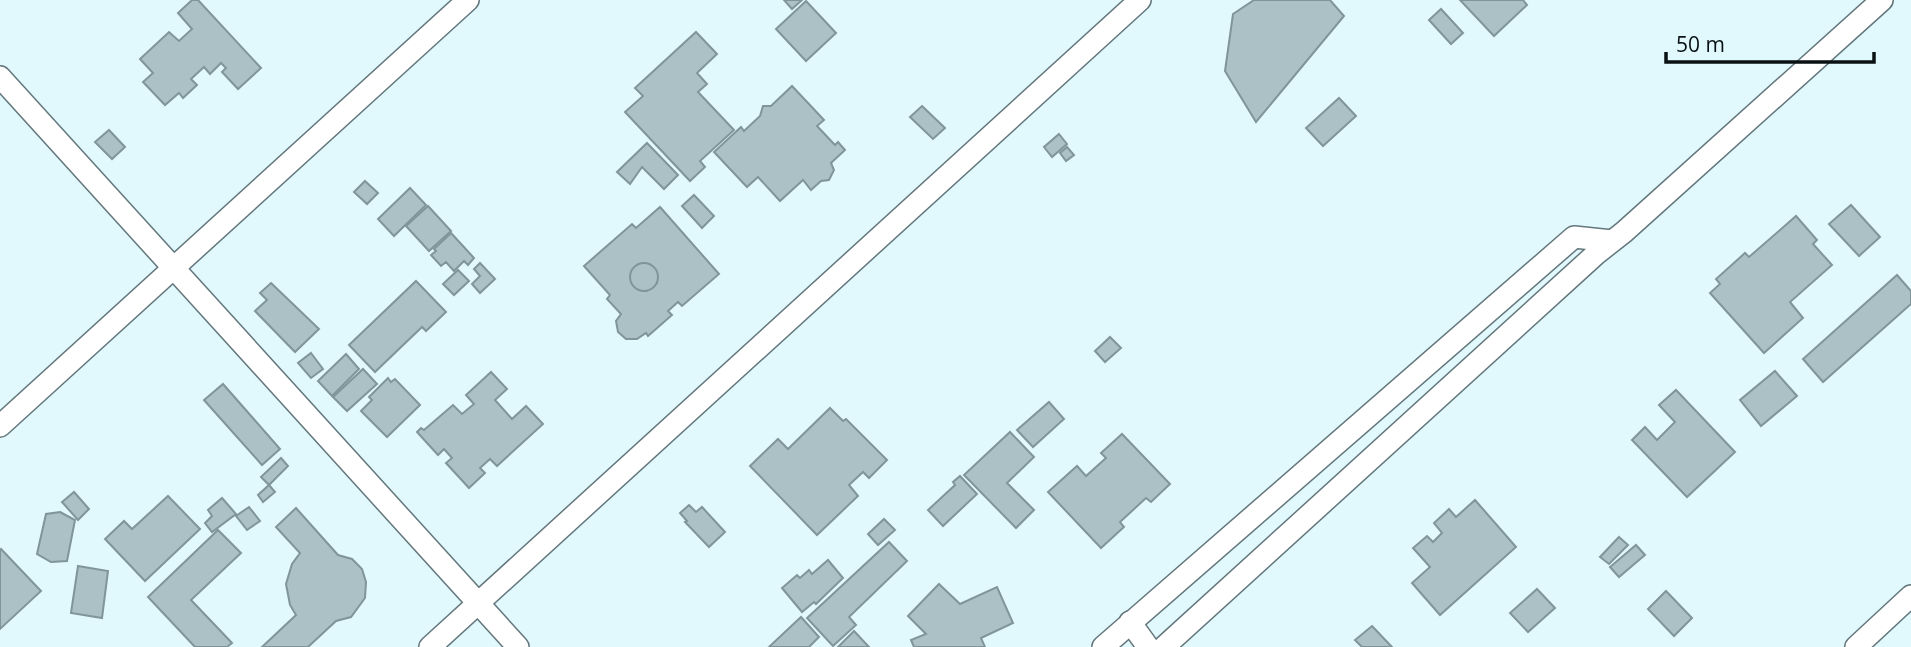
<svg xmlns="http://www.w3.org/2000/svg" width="1911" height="647" font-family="'Open Sans',sans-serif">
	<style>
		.building { fill: #abc1c6; stroke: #80959a; stroke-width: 2; fill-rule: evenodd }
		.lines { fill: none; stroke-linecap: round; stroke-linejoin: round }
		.street-casing { stroke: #63777c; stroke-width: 24 }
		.street { stroke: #fff; stroke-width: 21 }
	</style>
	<rect width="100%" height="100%" fill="#e1f8fd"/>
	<g class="building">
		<path d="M192,0h6l63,68 -23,21 -16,-17 4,-4 -5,-5 -11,11 -6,-7 -13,12 6,6 -14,13 -4,-5 -14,12 -22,-23 10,-9 -13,-14 29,-27 10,9 13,-12 -14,-16z"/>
		<path d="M784,0h18l-10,9z"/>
		<path d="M1254,0h76l14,16 -88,106 -31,-51 8,-57z"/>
		<path d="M1460,0h63l4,5 -33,31z"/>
		<path d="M806,1l30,32 -30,28 -30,-32z"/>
		<path d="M1441,9l22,24 -12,11 -22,-24z"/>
		<path d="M696,32l21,22 -20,19 10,11 -9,8 36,38 -34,31 5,6 -15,14 -65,-69 18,-16 -8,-8z"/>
		<path d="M792,86l32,34 -7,6 18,19 3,-3 7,8 -14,13 3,7 -5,10 -8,1 -10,9 -8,-10 -23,21 -22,-24 -11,10 -33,-35 27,-25 3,4 16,-15 3,-10h8z"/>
		<path d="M1339,98l17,18 -33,30 -17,-18z"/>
		<path d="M922,106l23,22 -12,11 -23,-22z"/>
		<path d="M109,130l16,17 -13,12 -17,-17z"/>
		<path d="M1059,134l8,10 -15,13 -8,-10z"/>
		<path d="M647,143l31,32 -14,14 -22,-22 -12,17 -13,-12z"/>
		<path d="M1067,147l7,8 -8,6 -6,-8z"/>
		<path d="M365,181l13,12 -11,11 -13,-12z"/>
		<path d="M410,188l16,17 -32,31 -16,-17z"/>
		<path d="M694,195l20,21 -12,12 -20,-22z"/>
		<path d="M1851,205l29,32 -21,19 -30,-32z"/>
		<path d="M428,206l23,25 -22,20 -23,-25z"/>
		<path d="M660,207l59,67 -37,32 -4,-4 -10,9 4,4 -24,21 -2,-3 -9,6h-11l-8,-7 -2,-11 5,-7 -14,-15 3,-4 -26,-29 48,-42 4,4zM641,264l9,1 7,10v8l-10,8 -8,-1 -8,-10v-8z"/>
		<path d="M1796,216l21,24 -4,4 19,21 -42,37 13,16 -39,35 -54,-60 10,-9 -4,-5 29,-26 4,4z"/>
		<path d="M451,233l23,25 -6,7 -4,-4 -10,10 -8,-9 -5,4 -10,-11 5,-4 -2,-2z"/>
		<path d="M480,263l15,16 -15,14 -8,-9 8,-8 -6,-7z"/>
		<circle cx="644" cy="277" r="14"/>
		<path d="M458,270l11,11 -15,14 -11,-11z"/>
		<path d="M1897,275l14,16v13l-88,78 -20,-23z"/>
		<path d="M416,281l30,31 -20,19 -4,-4 -47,45 -26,-27z"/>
		<path d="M271,283l48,46 -24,23 -40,-41 12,-11 -7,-7z"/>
		<path d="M1110,337l11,11 -16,14 -10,-11z"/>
		<path d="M311,353l12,16 -12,9 -13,-15z"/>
		<path d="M346,354l13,15 -27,27 -14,-15z"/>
		<path d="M363,369l14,15 -30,27 -14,-14z"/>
		<path d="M1775,371l22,25 -36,30 -21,-26z"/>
		<path d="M491,372l16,17 -12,11 17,19 14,-13 17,18 -46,42 -7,-7 -10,9 5,5 -16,15 -23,-25 6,-5 -8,-9 -6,6 -21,-23 4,-4 3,2 29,-25 9,9 12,-10 -8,-9z"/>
		<path d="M388,378l3,4 4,-3 25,26 -33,32 -26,-26 11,-11 -3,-3z"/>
		<path d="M223,384l57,65 -18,16 -58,-65z"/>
		<path d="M1676,390l59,62 -48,45 -55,-57 13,-13 12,13 18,-18 -16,-17z"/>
		<path d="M1049,402l15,17 -31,28 -16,-17z"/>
		<path d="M830,408l13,13 3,-2 41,41 -18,18 -6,-6 -14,13 9,11 -41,39 -67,-69 28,-27 10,10z"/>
		<path d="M1010,432l24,25 -27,26 27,27 -18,18 -52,-53z"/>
		<path d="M1122,434l48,50 -19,18 -5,-4 -26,24 4,5 -23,21 -53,-56 29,-26 9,10 20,-18 -5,-5z"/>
		<path d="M281,458l7,8 -19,19 -8,-8z"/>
		<path d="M960,476l17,18 -34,32 -15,-16 27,-25 -2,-3z"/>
		<path d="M269,485l6,7 -12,10 -5,-7z"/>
		<path d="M74,492l15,17 -11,11 -16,-18z"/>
		<path d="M168,496l32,33 -55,52 -40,-42 19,-18 8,8z"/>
		<path d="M222,498l14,16 -24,18 -7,-9 7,-7 -4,-6z"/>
		<path d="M1475,500l41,47 -76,68 -28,-32 18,-16 -17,-19 14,-12 6,6 9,-9 -8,-10 15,-14 7,8z"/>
		<path d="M689,505l7,7 6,-5 23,25 -16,15 -24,-25 2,-1 -7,-8z"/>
		<path d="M249,507l11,14 -13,9 -11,-14z"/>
		<path d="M296,508l42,47 14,4 10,10 4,13 -1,16 -14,19 -15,4 -28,26h-46l34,-32 -6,-10 -4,-21 6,-20 8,-11 -24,-26z"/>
		<path d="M60,512l15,8 -8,41 -16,1 -14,-8 9,-40z"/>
		<path d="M884,519l11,11 -17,15 -10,-11z"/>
		<path d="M218,530l23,23 -50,47 41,43 -5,4h-32l-47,-50z"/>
		<path d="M1619,537l9,8 -19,19 -9,-7z"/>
		<path d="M889,542l18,19 -58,56 7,8 -23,21 -26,-28z"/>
		<path d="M1636,545l9,10 -26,22 -9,-10z"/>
		<path d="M1,549l40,42 -41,38v-79z"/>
		<path d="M828,560l15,18 -27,26 -2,-2 -12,10 -20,-24 15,-13 3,3 9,-8 3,4z"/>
		<path d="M78,566l30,5 -6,47 -31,-5z"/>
		<path d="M939,584l21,20 37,-17 16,36 -32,15 4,9h-71l-3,-7 15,-6 -18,-18z"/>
		<path d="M1537,589l18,19 -27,24 -18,-19z"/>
		<path d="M1666,591l26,27 -18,18 -26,-27z"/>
		<path d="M801,617l18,20 -10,10h-40z"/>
		<path d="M1372,626l20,21h-30l-7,-7z"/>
		<path d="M854,631l15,16h-31z"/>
	</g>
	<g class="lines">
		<g class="street-casing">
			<g id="street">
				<path d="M0,77l518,570"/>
				<path d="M0,426l468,-426"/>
				<path d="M1130,622l18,25"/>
				<path d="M430,647l710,-647"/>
				<path d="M1103,647l471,-410 38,4"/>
				<path d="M1164,647l432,-393 28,-22 258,-232"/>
				<path d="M1856,647l55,-51"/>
			</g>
		</g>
		<use href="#street" class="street"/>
	</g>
	<path d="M1666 52v10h208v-10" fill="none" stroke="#091113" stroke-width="3.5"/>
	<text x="1676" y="52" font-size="21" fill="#091113" stroke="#e1f8fd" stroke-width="5" paint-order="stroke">50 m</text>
</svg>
